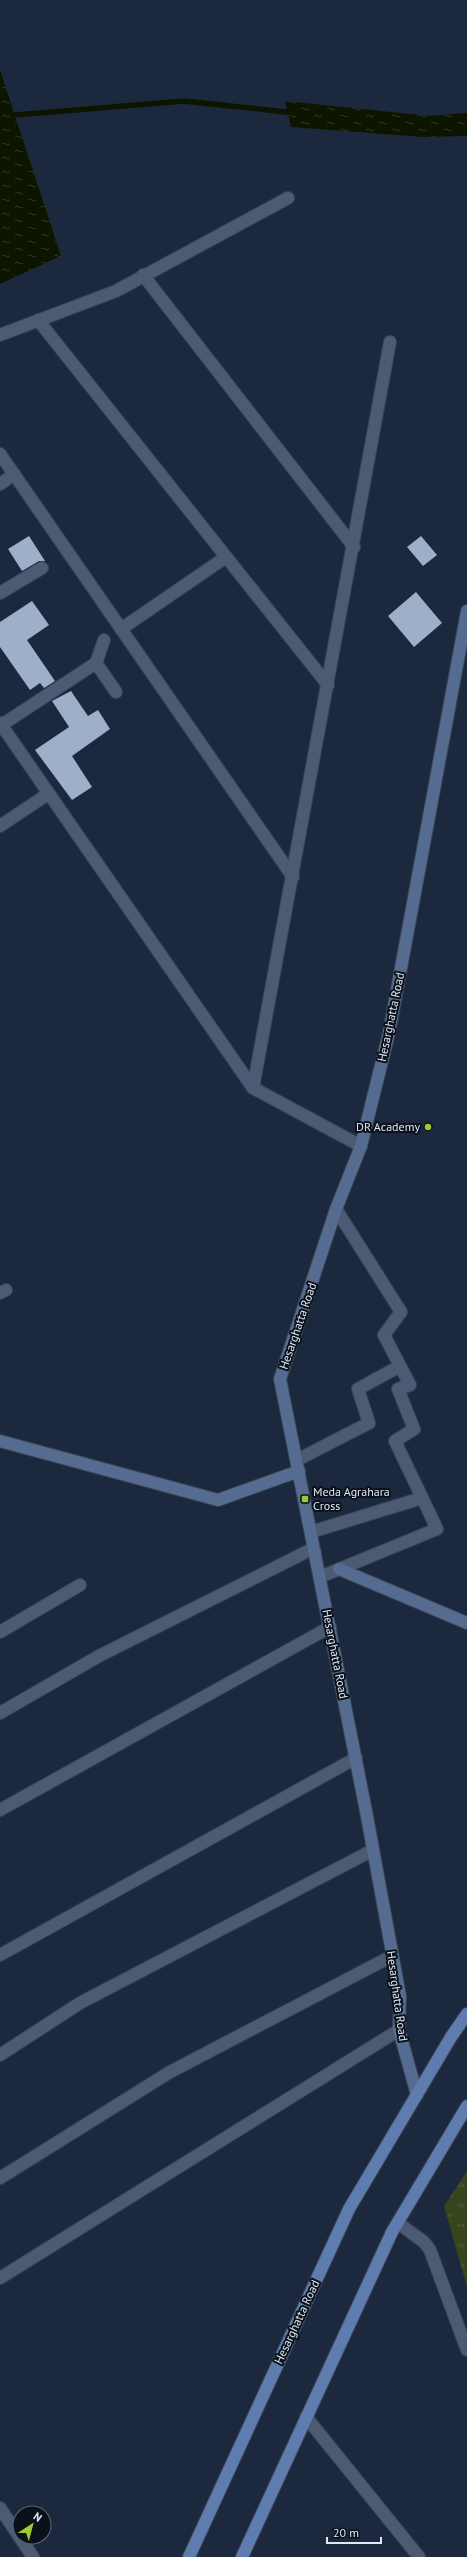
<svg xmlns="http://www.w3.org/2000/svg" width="467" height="2557" font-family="'PT Sans',sans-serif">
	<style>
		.grass { fill: url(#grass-tufts) }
		.water { fill: url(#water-ripples) }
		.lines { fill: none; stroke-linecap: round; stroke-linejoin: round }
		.stream { stroke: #0d1500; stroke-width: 5.5 }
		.building { fill: #9eafc9 }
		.street-casing { stroke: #394455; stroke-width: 14 }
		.secondary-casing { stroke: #394455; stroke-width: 14 }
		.primary-casing { stroke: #394455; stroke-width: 14 }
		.street { stroke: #4c5b73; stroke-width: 12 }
		.secondary { stroke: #556c90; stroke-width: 12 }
		.primary { stroke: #5e7dae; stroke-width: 12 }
		.poi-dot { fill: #9bcb33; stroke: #0b111a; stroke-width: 1.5 }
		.labels { text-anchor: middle; stroke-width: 4; stroke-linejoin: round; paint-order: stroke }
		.street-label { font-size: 12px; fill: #dee7f5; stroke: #0b111a }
		.poi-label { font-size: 12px; fill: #dee7f5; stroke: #0b111a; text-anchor: end }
	</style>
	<defs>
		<pattern id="grass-tufts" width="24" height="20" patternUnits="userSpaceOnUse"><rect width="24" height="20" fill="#36451c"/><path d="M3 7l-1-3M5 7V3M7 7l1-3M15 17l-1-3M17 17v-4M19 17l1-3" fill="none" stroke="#53603e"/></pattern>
		<pattern id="water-ripples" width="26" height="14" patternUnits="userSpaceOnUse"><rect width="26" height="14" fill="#0d1500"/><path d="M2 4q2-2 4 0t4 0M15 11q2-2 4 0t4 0" fill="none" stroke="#303726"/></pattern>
	</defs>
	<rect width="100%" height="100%" fill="#1b283d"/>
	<path class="grass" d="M467,2171v116l-23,-81z"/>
	<g class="water">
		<path d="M0,70l61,186 -61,28z"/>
		<path d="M285,101l144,15 38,-3v23l-44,1 -132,-10z"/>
	</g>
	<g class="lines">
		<path class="stream" d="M15,115l169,-14 111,12"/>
	</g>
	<g class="building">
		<path d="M29,536l16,25h-6l-17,10 -14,-22z"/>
		<path d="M421,536l16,19 -14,11 -16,-19z"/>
		<path d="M416,592l26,31 -28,24 -26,-31z"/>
		<path d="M32,601l17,24 -22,15 28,41 -11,7 -4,-5 -10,7 -30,-43v-25z"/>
		<path d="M71,691l17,25 10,-6 12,19 -38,27 20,31 -20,13 -37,-50 34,-23 -17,-26z"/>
	</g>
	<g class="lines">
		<g class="street-casing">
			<g id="street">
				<path d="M143,275l211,272"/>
				<path d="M38,320l290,365"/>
				<path d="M0,335l116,-44 172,-93"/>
				<path d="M0,454l293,423"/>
				<path d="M0,484l14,-10"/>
				<path d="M0,593l42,-25"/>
				<path d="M121,629l105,-72"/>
				<path d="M96,663l20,29"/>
				<path d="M0,723l253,365 108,58"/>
				<path d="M0,726l96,-63 8,-23"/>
				<path d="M0,826l48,-32"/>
				<path d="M253,1088l137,-746"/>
				<path d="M0,1293l6,-3"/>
				<path d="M297,1460l72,-37 -11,-34 42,-23"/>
				<path d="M311,1532l111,-34"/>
				<path d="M320,1577l117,-48 -42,-88 19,-12 -16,-40 12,-4 -26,-50 17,-23 -65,-103"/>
				<path d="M0,1632l80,-47"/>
				<path d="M0,1713l99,-57 209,-105 7,1"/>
				<path d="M0,1810l330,-183"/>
				<path d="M0,1955l356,-197"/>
				<path d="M0,2055l80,-52 293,-153"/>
				<path d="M0,2178l170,-106 222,-116"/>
				<path d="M398,2223l26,19 6,8 37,100"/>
				<path d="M0,2278l399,-248"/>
				<path d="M306,2417l113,140"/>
				<path d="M0,2508l33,49"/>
			</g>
		</g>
		<g class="secondary-casing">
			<g id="secondary">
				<path d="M0,1441l218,59 81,-29"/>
				<path d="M339,1569l128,54"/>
				<path d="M417,2095l-18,-65 1,-34 -34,-185 -86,-432 56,-170 25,-63 28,-113 78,-422"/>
			</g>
		</g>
		<g class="primary-casing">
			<g id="primary">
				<path d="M189,2557l160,-348 102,-172 16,-23"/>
				<path d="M242,2557l150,-325 75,-126"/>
			</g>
		</g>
		<use href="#street" class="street"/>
		<use href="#secondary" class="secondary"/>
		<use href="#primary" class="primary"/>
	</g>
	<g class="poi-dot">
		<circle cx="428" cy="1127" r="4"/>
		<rect x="301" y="1495" width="8" height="8" rx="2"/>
	</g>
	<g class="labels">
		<g class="street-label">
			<text transform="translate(391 1017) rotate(-78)" y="4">Hesarghatta Road</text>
			<text transform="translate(298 1326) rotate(-71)" y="4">Hesarghatta Road</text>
			<text transform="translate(335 1654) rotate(79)" y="4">Hesarghatta Road</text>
			<text transform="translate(397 1996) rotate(82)" y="4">Hesarghatta Road</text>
			<text transform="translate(297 2322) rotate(-65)" y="4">Hesarghatta Road</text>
		</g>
		<g class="poi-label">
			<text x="420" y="1131">DR Academy</text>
			<text x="313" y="1496" text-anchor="start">Meda Agrahara<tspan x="313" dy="14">Cross</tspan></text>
		</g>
	</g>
	<g transform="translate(32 2525) rotate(36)"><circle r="19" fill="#0b111a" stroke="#5f6772"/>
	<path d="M0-3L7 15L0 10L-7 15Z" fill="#9bcb33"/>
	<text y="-6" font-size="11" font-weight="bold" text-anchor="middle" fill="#dee7f5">N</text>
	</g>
	<path d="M327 2537v6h54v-6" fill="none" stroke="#dee7f5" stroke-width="2"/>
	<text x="333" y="2537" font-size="12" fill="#dee7f5" stroke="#0b111a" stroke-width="3" paint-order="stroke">20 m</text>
</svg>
